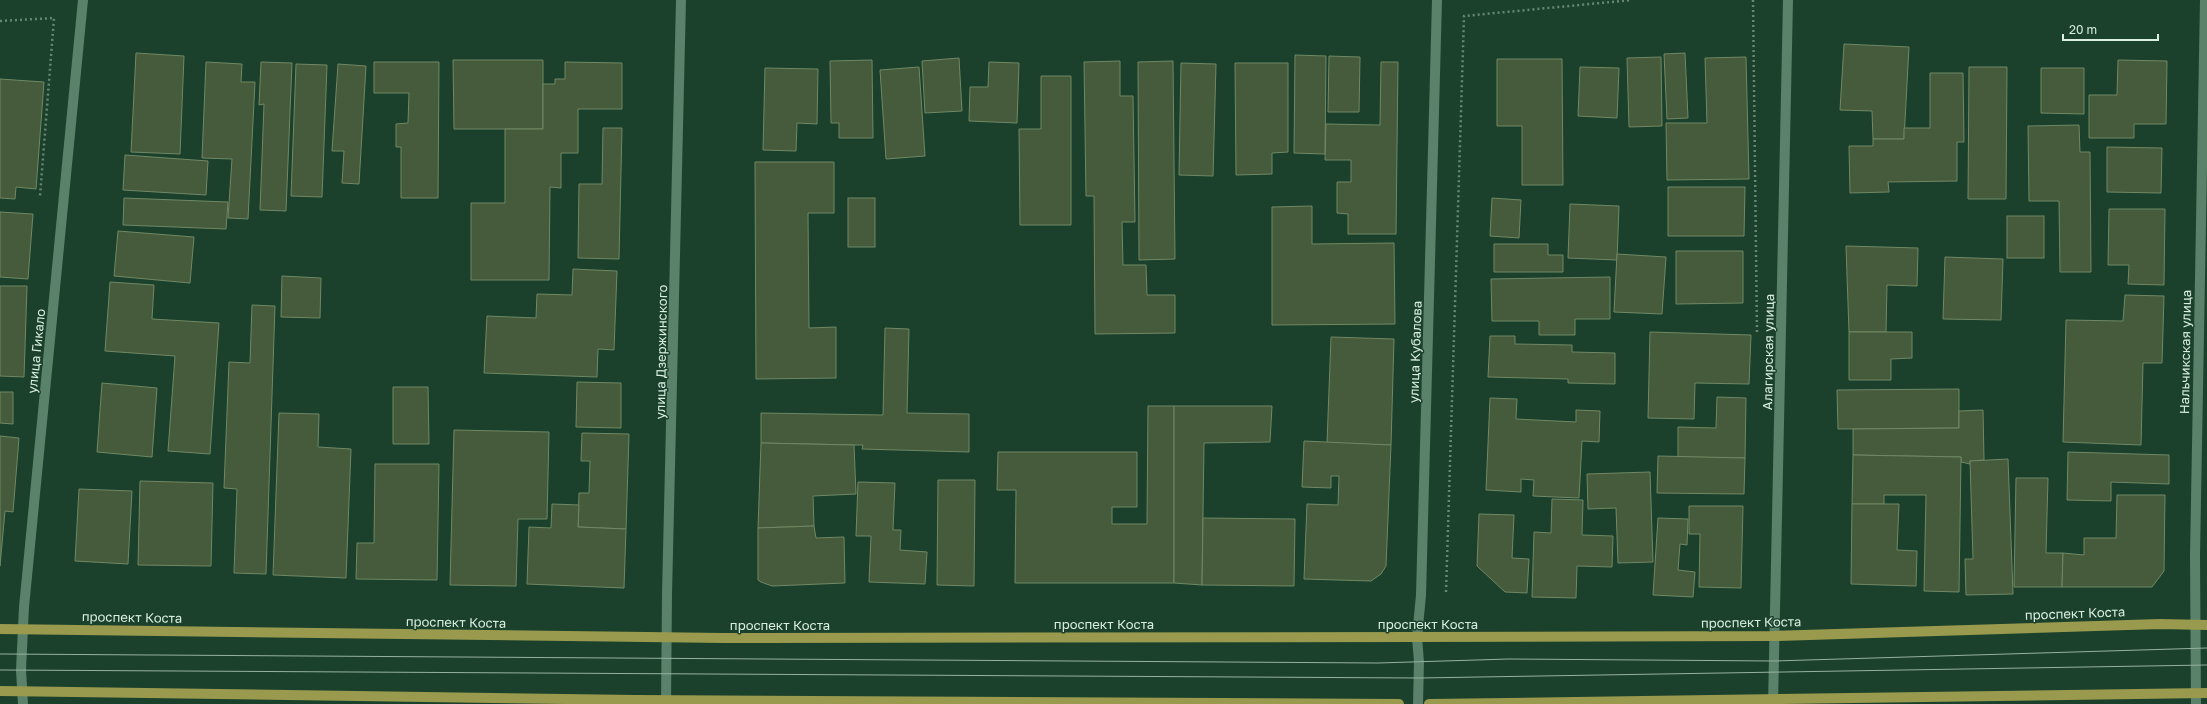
<svg xmlns="http://www.w3.org/2000/svg" width="2207" height="704" font-family="'Golos Text',sans-serif">
	<style>
		.building { fill: #455b3b; stroke: #708865 }
		.lines { fill: none; stroke-linecap: round; stroke-linejoin: round }
		.path { stroke: #678774; stroke-width: 2.5; stroke-dasharray: 2 3; stroke-linecap: butt }
		.street { stroke: #5a8169; stroke-width: 10 }
		.primary { stroke: #999a4d; stroke-width: 10 }
		.tram { stroke: #96b1a1; stroke-width: 1 }
		.labels { text-anchor: middle; stroke-width: 3; stroke-linejoin: round; paint-order: stroke }
		.street-label { font-size: 13px; fill: #d9eee0; stroke: #1b412c }
	</style>
	<rect width="100%" height="100%" fill="#1b412c"/>
	<g class="building">
		<path d="M1844,44l65,3 -5,92h-31l-1,-28 -32,-1z"/>
		<path d="M136,53l48,3 -4,98 -49,-2z"/>
		<path d="M1685,53l3,65 -21,1 -3,-65z"/>
		<path d="M1295,55l31,1 -1,98 -31,-1z"/>
		<path d="M1329,56l31,1 -1,55h-31z"/>
		<path d="M1661,57l1,69 -33,1 -2,-69z"/>
		<path d="M1746,57l3,122 -82,1 -1,-57h41l-2,-65z"/>
		<path d="M959,58l3,53 -37,2 -3,-52z"/>
		<path d="M1497,59h65l1,126h-41v-59h-25z"/>
		<path d="M453,60h90v69h-89z"/>
		<path d="M872,60l1,78h-34v-15h-8l-1,-62z"/>
		<path d="M2118,60l49,1 -1,63h-32v14h-45v-43h28z"/>
		<path d="M1120,61v35h13l2,126h-13l1,43h23l1,30h28v38l-80,1 -1,-138h-8l-2,-134z"/>
		<path d="M1173,61l2,198 -36,1 -1,-198z"/>
		<path d="M206,62l36,2 -1,18h14l-7,137 -20,-1 4,-59 -30,-1z"/>
		<path d="M261,62l31,1 -6,148 -26,-1 4,-106 -5,1z"/>
		<path d="M374,62h65l-1,136h-37v-51h-5v-23l12,-1 1,-30h-35z"/>
		<path d="M565,62l57,1v46h-44v44h-17v35l-11,-1 -1,93h-78v-77h34v-74h38v-45h12v-5h10z"/>
		<path d="M989,62l30,1 -2,60 -48,-2 1,-34h18z"/>
		<path d="M1381,62h17l-2,172h-48v-20l-11,-1v-31h14v-22h-26l1,-36 54,1z"/>
		<path d="M1181,63l35,1 -3,112 -34,-1z"/>
		<path d="M1235,63h53v89l-16,1v21l-36,1z"/>
		<path d="M296,64l31,1 -5,132 -31,-1z"/>
		<path d="M338,64l28,2 -7,118 -17,-1 2,-32h-12z"/>
		<path d="M919,67l6,89 -39,3 -6,-89z"/>
		<path d="M1580,67l39,1 -2,50 -39,-2z"/>
		<path d="M1969,67h38l-1,132h-38z"/>
		<path d="M765,68l53,1 -1,55 -20,-1 -1,28 -33,-1z"/>
		<path d="M2041,68h43v46l-43,-1z"/>
		<path d="M1930,73h33l1,69h-7v39l-69,1 1,10 -39,1 -1,-47h24v-7h31v-11h26z"/>
		<path d="M1041,76h30v149h-51l-1,-96h22z"/>
		<path d="M0,79l44,3 -8,107 -20,-2 -1,12 -15,-1z"/>
		<path d="M2079,125l1,27h10l1,120h-31l-1,-71h-30l-1,-75z"/>
		<path d="M603,128h19l-3,131 -41,-1 1,-74h23z"/>
		<path d="M2107,147l55,1 -1,45 -54,-1z"/>
		<path d="M125,155l83,6 -2,34 -83,-5z"/>
		<path d="M755,162h79v51h-26l1,115 27,-1v51l-80,1z"/>
		<path d="M1668,187h77l-1,49h-76z"/>
		<path d="M124,198l104,4 -2,27 -103,-4z"/>
		<rect x="848" y="198" width="27" height="49"/>
		<path d="M1492,198l29,2 -2,38 -29,-2z"/>
		<path d="M1570,204l49,2 -2,54 -49,-2z"/>
		<path d="M1312,206v38l82,-1 1,81 -123,1v-118z"/>
		<path d="M2109,209h56l-1,76 -36,-1 1,-19h-21z"/>
		<path d="M0,212l33,2 -5,65 -28,-2z"/>
		<rect x="2007" y="216" width="37" height="42"/>
		<path d="M118,231l76,6 -4,46 -76,-7z"/>
		<path d="M1494,244h54v11h15v17h-69z"/>
		<path d="M1846,246l72,2 -1,38 -30,-1 -1,47h-37z"/>
		<path d="M1676,251h67v52l-67,1z"/>
		<path d="M1617,254l49,3 -4,57 -48,-2z"/>
		<path d="M1945,257l58,2 -2,61 -58,-1z"/>
		<path d="M573,269l44,2 -3,79 -16,-1 -1,28 -113,-4 3,-57 49,2 1,-24 35,1z"/>
		<path d="M282,276l39,2 -1,40 -39,-1z"/>
		<path d="M1610,277v42h-35v16h-36v-14h-47l-1,-42z"/>
		<path d="M110,282l44,3 -2,34 67,4 -9,131 -42,-3 7,-95 -70,-5z"/>
		<path d="M0,286h27l-3,91 -24,-1z"/>
		<path d="M2125,295l39,1 -2,67h-19l-2,82 -78,-3 3,-122 57,1z"/>
		<path d="M252,305l23,1 -9,268 -32,-1 3,-84 -13,-1 5,-126 21,1z"/>
		<path d="M885,328l24,1 -2,84 62,1v38l-107,-3 1,-4h-9l-93,-2v-30l122,2z"/>
		<path d="M1650,332l101,3 -2,49 -54,-1 -1,36 -46,-1z"/>
		<path d="M1849,332h63v26l-21,1v21h-42z"/>
		<path d="M1490,336h25v8l57,1v7l43,1v31l-47,-1v-4l-80,-2z"/>
		<path d="M1331,337l63,2 -3,106 -64,-2z"/>
		<path d="M577,382l44,1v45l-45,-1z"/>
		<path d="M102,383l55,5 -5,69 -55,-5z"/>
		<path d="M393,387h35l1,57h-36z"/>
		<path d="M1959,389v39l-121,1 -1,-39z"/>
		<path d="M0,392h13v32l-13,-1z"/>
		<path d="M1717,397l29,1 -1,60 -67,-1v-30l38,1z"/>
		<path d="M1490,398l27,1 -1,20 60,3v-12l24,1 -1,31 -17,-1 -3,57 -46,-2 1,-16 -13,-1v13l-35,-2z"/>
		<path d="M1148,406h26v177h-159l1,-93h-19l1,-38h139v55h-25v17h35z"/>
		<path d="M1174,406h98l-2,36 -66,1 -2,142 -28,-2z"/>
		<path d="M1983,410l1,50 -14,1v3l-9,-2v-5l-108,-2v-26l106,-1v-17z"/>
		<path d="M279,413l40,1 -1,33 33,2 -5,129 -73,-3z"/>
		<path d="M454,430l95,2 -2,87h-29l-2,67 -66,-1z"/>
		<path d="M582,433l47,1 -3,95 -48,-2 1,-34h10l1,-32h-9z"/>
		<path d="M0,436l19,2 -6,74 -8,-1 -5,55z"/>
		<path d="M1304,441l87,4 -5,121 -5,8 -10,7 -67,-2 3,-75 31,1 1,-29h-8v12l-29,-1z"/>
		<path d="M761,443l93,2 2,49 -43,2 1,30 -56,2z"/>
		<path d="M2068,452l101,3v29l-58,-2v19l-44,-1z"/>
		<path d="M1853,455l108,2 -2,135 -35,-1 2,-96h-42v9h-32z"/>
		<path d="M1658,456l87,2 -1,36 -87,-1z"/>
		<path d="M2008,459l5,135 -47,1 -1,-36h8l-3,-98z"/>
		<path d="M375,464h64l-2,116 -81,-1 1,-36h17z"/>
		<path d="M1650,472l3,90 -35,1 -2,-55 -28,1 -1,-35z"/>
		<path d="M2016,478h32l-2,75h17l-1,34h-48z"/>
		<path d="M938,480h37l-1,106 -37,-1z"/>
		<path d="M140,481l73,2 -2,83 -73,-1z"/>
		<path d="M858,482l37,1 -2,47h8l-1,20 27,2 -2,32 -56,-2 2,-46h-15z"/>
		<path d="M79,489l53,2 -4,73 -53,-3z"/>
		<path d="M2117,495h48l-1,76 -12,16h-90l1,-34 21,2v-17h32z"/>
		<path d="M1552,499l31,1 -1,35 31,1 -1,31 -35,-1 -1,32 -44,-1 2,-65 17,1z"/>
		<path d="M552,504l27,1 -1,22 48,2 -2,59 -97,-4 2,-57 22,1z"/>
		<path d="M1852,504h47l-2,46 20,1 -1,35 -65,-2z"/>
		<path d="M1689,506h54l-2,82 -42,-1 1,-53h-11z"/>
		<path d="M1479,514l35,1 -2,43 17,1 -2,34 -22,-1 -28,-26z"/>
		<path d="M1203,518l92,1 -1,67 -92,-1z"/>
		<path d="M1658,518l30,1 -1,26 -7,-1 -2,26 17,2 -2,25 -40,-2z"/>
		<path d="M814,526l2,12 28,-1 1,46 -73,3 -11,-4 -3,-2v-52z"/>
	</g>
	<g class="lines">
		<g class="path">
			<path d="M1753,0l4,334"/>
			<path d="M0,21l54,-3 -14,178"/>
			<path d="M1446,592l18,-576 168,-16"/>
		</g>
		<g class="street">
			<path d="M23,704l-2,-34 3,-63 59,-607"/>
			<path d="M666,704l1,-110 14,-594"/>
			<path d="M1418,704l1,-42 -2,-25 4,-42 16,-595"/>
			<path d="M1773,704l15,-704"/>
			<path d="M2196,704l-1,-148 10,-556"/>
		</g>
		<g class="primary">
			<path d="M0,629l724,9 693,-1 357,-1 386,-12 47,1"/>
			<path d="M0,691l636,9 763,4"/>
			<path d="M1429,704l778,-11"/>
		</g>
		<g class="tram">
			<path d="M0,654l1378,9 131,-4 265,2 433,-13"/>
			<path d="M0,670l1419,8 788,-13"/>
		</g>
	</g>
	<g class="labels">
		<g class="street-label">
			<text transform="translate(36 351) rotate(-84)" y="5">улица Гикало</text>
			<text transform="translate(661 352) rotate(-89)" y="5">улица Дзержинского</text>
			<text transform="translate(1415 352) rotate(-88)" y="5">улица Кубалова</text>
			<text transform="translate(1768 352) rotate(-89)" y="5">Алагирская улица</text>
			<text transform="translate(2185 352) rotate(-89)" y="5">Нальчикская улица</text>
			<text transform="translate(2075 613) rotate(-2)" y="5">проспект Коста</text>
			<text transform="translate(132 617) rotate(1)" y="5">проспект Коста</text>
			<text transform="translate(456 622) rotate(1)" y="5">проспект Коста</text>
			<text transform="translate(1751 622) rotate(-1)" y="5">проспект Коста</text>
			<text x="1104" y="629">проспект Коста</text>
			<text x="1428" y="629">проспект Коста</text>
			<text x="780" y="630">проспект Коста</text>
		</g>
	</g>
	<path d="M2063 34v6h95v-6" fill="none" stroke="#d9eee0" stroke-width="2"/>
	<text x="2069" y="34" font-size="12" fill="#d9eee0" stroke="#1b412c" stroke-width="3" paint-order="stroke">20 m</text>
</svg>
